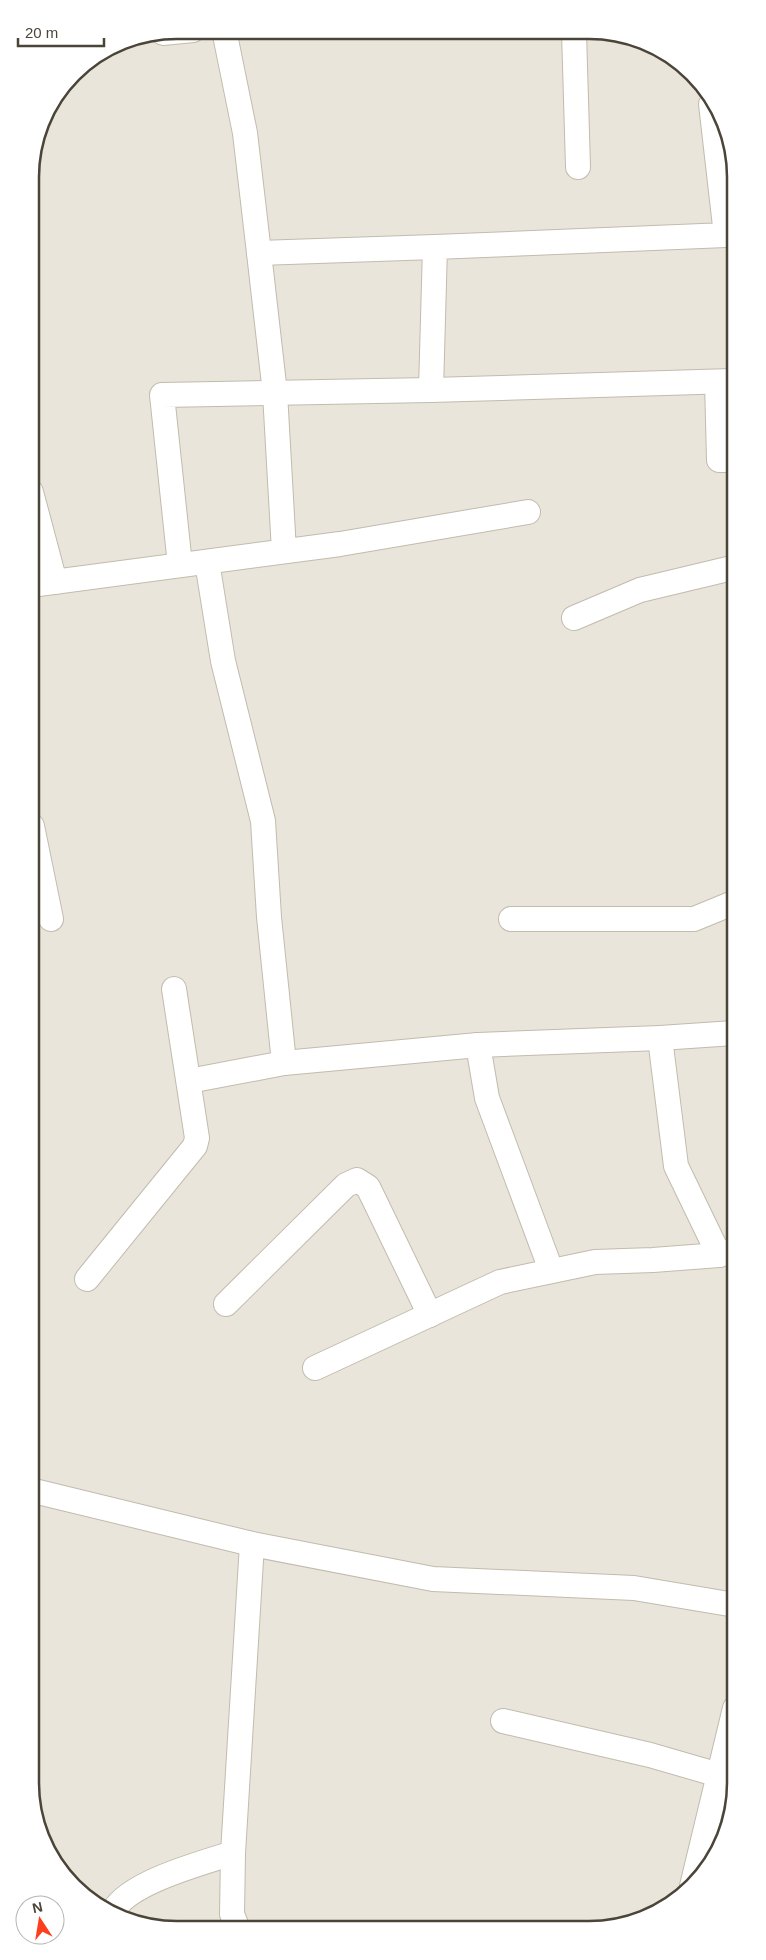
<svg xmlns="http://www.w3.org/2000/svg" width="766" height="1960" font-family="Helvetica,sans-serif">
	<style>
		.residential { fill: #eae5da }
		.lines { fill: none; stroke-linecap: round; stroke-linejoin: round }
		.street-casing { stroke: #c2bbae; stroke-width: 26 }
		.street { stroke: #fff; stroke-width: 24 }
		.rim { fill: none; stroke: #4b4439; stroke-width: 2.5 }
	</style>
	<rect width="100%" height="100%" fill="#f6f3ec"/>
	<path class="residential" d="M176,30l442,3 75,40 38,66 5,1654 -11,46 -25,41 -37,30 -36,15 -479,2 -68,-34 -45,-72 -5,-1654 15,-56 35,-44 41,-26z"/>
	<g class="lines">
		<g class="street-casing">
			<g id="street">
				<path d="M224,30l21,103 14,120 16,140 9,158"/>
				<path d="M574,32l4,135"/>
				<path d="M163,33l30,-3"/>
				<path d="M259,253l176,-6"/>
				<path d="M717,382l2,78h13"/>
				<path d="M431,390l4,-143 291,-12 -15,-131"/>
				<path d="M31,492l24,90"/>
				<path d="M207,562l16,99 40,160 6,96 15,146"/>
				<path d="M180,565l-18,-170 269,-5 301,-9"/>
				<path d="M31,585l309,-41 188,-32"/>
				<path d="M574,618l66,-28 92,-22"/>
				<path d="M32,826l19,93"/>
				<path d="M511,919h183l39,-16"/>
				<path d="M660,1038l16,128 43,89"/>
				<path d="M478,1045l9,53 64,172"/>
				<path d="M189,1081l95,-18 194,-18 182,-7 74,-5"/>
				<path d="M87,1279l108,-133 2,-8 -23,-149"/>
				<path d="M226,1304l120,-119 11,-5 11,7 62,128"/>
				<path d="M315,1368l185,-86 95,-20 58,-2 66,-5 15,-5"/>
				<path d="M34,1491l218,53 181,35 201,9 101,17"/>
				<path d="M503,1721l147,34 69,20"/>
				<path d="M692,1886l43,-178"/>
				<path d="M114,1910c16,-28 88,-47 119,-57"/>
				<path d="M237,1927l-5,-13 1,-61 19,-309"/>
			</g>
		</g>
		<use href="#street" class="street"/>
	</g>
	<path d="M0 0H766V1960H0ZM177 39H589A138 138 0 0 1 727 177V1783A138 138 0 0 1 589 1921H177A138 138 0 0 1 39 1783V177A138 138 0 0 1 177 39Z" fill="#fff" fill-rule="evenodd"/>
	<path class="rim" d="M177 39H589A138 138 0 0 1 727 177V1783A138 138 0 0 1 589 1921H177A138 138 0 0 1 39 1783V177A138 138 0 0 1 177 39Z"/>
	<g transform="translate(40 1920) rotate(348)"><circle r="24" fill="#ffffff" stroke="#b7b4b0"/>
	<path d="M0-4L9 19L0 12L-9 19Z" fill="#fc3f1d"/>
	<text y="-8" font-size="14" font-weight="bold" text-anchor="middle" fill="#4b4439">N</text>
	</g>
	<path d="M18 38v8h86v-8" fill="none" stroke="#4b4439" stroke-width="2.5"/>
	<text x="25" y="38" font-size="15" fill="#4b4439" stroke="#ffffff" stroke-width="4" paint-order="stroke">20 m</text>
</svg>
